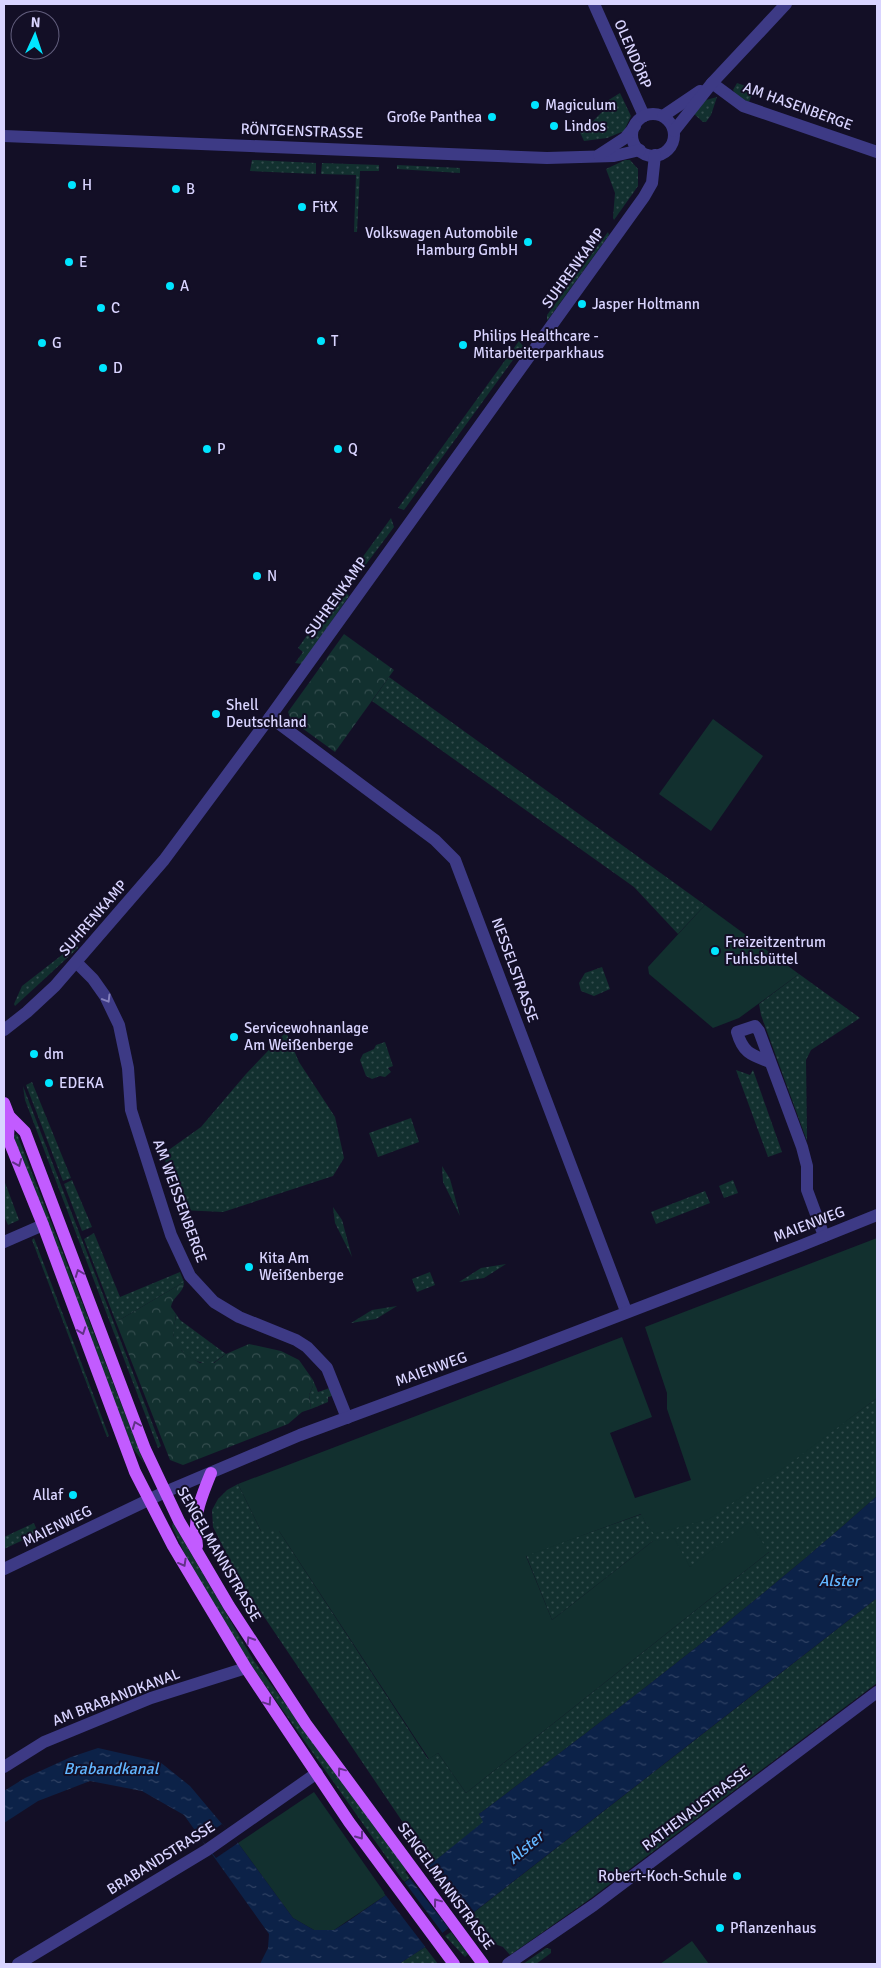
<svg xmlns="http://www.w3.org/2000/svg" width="881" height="1968" font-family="Signika,sans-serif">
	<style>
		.grass { fill: url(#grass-dots) }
		.forest { fill: url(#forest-crowns) }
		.garden { fill: #12302f }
		.water { fill: url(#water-ripples) }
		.pier { fill: #130f26 }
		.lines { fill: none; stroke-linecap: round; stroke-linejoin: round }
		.minor { stroke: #3d3a85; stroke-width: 12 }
		.major { stroke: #c25bff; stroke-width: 12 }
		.oneway { stroke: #837fbc }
		.oneway2 { stroke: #623188 }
		.poi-dot { fill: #00e5ff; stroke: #130f26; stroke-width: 2 }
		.labels { text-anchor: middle; stroke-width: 4; stroke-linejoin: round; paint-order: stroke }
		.street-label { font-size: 15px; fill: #d9d4ff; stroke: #130f26 }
		.poi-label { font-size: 15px; fill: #d9d4ff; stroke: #130f26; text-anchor: start }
		.water-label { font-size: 16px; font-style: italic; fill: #62b6ff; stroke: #130f26 }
	</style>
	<defs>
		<pattern id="grass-dots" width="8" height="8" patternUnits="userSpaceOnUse" patternTransform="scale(1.25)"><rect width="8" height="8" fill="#12302f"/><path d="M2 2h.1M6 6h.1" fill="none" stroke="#344d4e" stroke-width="1.8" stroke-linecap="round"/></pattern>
		<pattern id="forest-crowns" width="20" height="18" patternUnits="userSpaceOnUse" patternTransform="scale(1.25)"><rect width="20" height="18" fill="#12302f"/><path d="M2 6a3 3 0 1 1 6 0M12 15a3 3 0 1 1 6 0" fill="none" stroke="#344d4e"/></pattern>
		<pattern id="water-ripples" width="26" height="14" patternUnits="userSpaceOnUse" patternTransform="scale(1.25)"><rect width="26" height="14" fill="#0c2248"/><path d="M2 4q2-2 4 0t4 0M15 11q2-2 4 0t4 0" fill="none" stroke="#2f4163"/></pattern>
	</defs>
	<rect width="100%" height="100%" fill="#130f26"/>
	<g class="grass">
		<path d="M737,83l17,6 -5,13c-7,-3 -12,-5 -16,-12z"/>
		<path d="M620,93l11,23 -7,15 -17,7 -23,3 -6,-13 15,-7 10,-10 4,-10z"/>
		<path d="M717,97l-6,18 -5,7h-3l-10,-9 13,-13z"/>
		<path d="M252,160l64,3v11l-66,-3z"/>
		<path d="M625,160h5l8,9v17l-24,34 -1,-2 2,-25 -9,-24z"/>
		<path d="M322,163l57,2v6h-19l-3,61h-3l2,-57 -35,-1z"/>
		<path d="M397,165l63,3v5l-63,-4z"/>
		<path d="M608,232l1,3 -62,86v-6z"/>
		<path d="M519,341l4,5 -119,164 -6,-2z"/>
		<path d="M391,518l3,9 -42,56 -6,-3z"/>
		<path d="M341,588l8,8 -47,68 -7,-1 8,-11 -5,-4z"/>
		<path d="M389,677l316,228 -27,29 -44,-47 -262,-186z"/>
		<path d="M76,944l2,4 -63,58 -1,-2 8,-18z"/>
		<path d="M602,967l8,22 -16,7 -13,-5 -2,-8 6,-10z"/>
		<path d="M799,974l61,44 -49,32 -5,10 1,81 -46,-126 -2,-11z"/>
		<path d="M286,1032l13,30 36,55 9,41 -11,18 -110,36 -42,-2 -18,-56 38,-27 45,-53z"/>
		<path d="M385,1042l8,24 -5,2 3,4 -6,5 -5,-1 -8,3 -6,-3 -6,-16 3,-6 11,-5 2,-4z"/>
		<path d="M736,1070l14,5 3,-5 29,82 -14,5z"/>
		<path d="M32,1082l39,96 -8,3 -37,-96z"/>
		<path d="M23,1086l138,360 -3,2 -133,-348z"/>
		<path d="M411,1118l8,24 -41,15 -9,-24z"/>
		<path d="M17,1134l127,329 -12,-16 -119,-311z"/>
		<path d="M442,1166l8,13 10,37 -17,-34z"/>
		<path d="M4,1180l15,40 -11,5 -4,-9z"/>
		<path d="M72,1180l20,47 -10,4 -18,-47z"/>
		<path d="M733,1180l5,13 -14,5 -5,-12z"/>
		<path d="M705,1191l5,12 -54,21 -5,-12z"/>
		<path d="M333,1207l9,13 10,37 -17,-34z"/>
		<path d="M94,1233l26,64 60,-25 4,10 -68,40 -32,-83z"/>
		<path d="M34,1238l75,198 -2,1 -75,-197z"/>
		<path d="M506,1264l-22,14 -25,4 22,-14z"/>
		<path d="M430,1272l5,13 -18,7 -5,-13z"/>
		<path d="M397,1306l-21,13 -25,4 21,-13z"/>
		<path d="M176,1314l4,6 46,34c-4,2 -9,7 -13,9 -16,4 -39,-14 -40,-30 0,-6 3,-13 3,-19z"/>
		<path d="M313,1380l5,12 12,-4 2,8 -4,1v5l-17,7 -2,-14 4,-9z"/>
		<path d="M877,1398v98c-127,113 -262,216 -398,318l5,8 -53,42 -189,-280 -29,-57 -1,-17 6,-11 9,-9 11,-6 23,47h18l149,228 10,-6 28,40 303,-241 -79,15 -37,-26 -101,79 -26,-65 116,-41 4,10 126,-49z"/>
		<path d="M34,1523l4,10 -34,16v-12z"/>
		<path d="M173,1523l81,138 153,209 -2,2 5,6 -6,4 -163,-231 -53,-90 -16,-35z"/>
		<path d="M877,1598v85l-287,216 -80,56 -7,-8 -16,-6 -19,-24z"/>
		<path d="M451,1932l17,22 -3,3 -20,-21z"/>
		<path d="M425,1947l13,17h-39z"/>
		<path d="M546,1948l5,1v4l-15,11h-13z"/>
	</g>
	<g class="forest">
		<path d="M344,634l50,36 -59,82 -44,-32 -3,-8z"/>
		<path d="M184,1282c0,11 -11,14 -13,25l5,7 -3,21 9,16 8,6 10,6h14l12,-9 23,-10 32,7 18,9 14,20v6l-4,9 2,14 -9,3 -14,12 -105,41 -13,-5 -54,-138z"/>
	</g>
	<g class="garden">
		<path d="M713,719l50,37 -52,75 -52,-37z"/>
		<path d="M705,905l94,69 -60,44 -26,10 -64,-54 -1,-7z"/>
		<path d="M877,1238v160l-88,66 -80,55 -55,15 -8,-10 -5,-10 -115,42 26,64 101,-79 21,-3 16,29 59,-45 20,30 -303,241 -28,-40 -9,6 -150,-228h-18l-23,-47 384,-147 30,80 -42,16 25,65 56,-18 -24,-71v-16l-22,-66z"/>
		<path d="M314,1792l72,103 -52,35h-20l-21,-12 -55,-75z"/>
		<path d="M692,1941l17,23h-49z"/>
	</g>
	<path class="water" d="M877,1496v102l-403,314 -2,-3 -47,38 -26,17h-139l8,-16 1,-14 -85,-119 -42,-24 -52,-10 -52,20 -34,22v-32l21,-13 46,-21 27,-9 62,14 30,24 48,57 55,75 21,12h20l13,-8 84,-58 52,-42 -4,-8c136,-102 271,-205 398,-318z"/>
	<g class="pier">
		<path d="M222,1824l16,19 -22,15 -15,-19z"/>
		<path d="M427,1864l41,52 -18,14 -42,-54z"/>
		<path d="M403,1880l41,55 -17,14 -43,-56z"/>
	</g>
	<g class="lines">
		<g class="minor">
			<path d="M594,4l50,112"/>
			<path d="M712,83l31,23 134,46"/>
			<circle cx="653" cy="135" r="21"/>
			<path d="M663,116l37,-25"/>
			<path d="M674,131l38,-48 74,-79"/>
			<path d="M4,136l543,22 67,-2 26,-6"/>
			<path d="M599,155l26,-17 10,-12"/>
			<path d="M270,717l165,123 20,20 171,451"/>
			<path d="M76,962l17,17 12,17 14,29 9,43 3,42 40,125 19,41 24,26 25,15 57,23 11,7 20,21 20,50"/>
			<path d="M4,1030l23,-18 28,-26 109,-126 106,-143 374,-520 8,-14 3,-28"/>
			<path d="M770,1062c-19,-7 -27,-9 -33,-30l18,-6 4,5 43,116 5,19v24l17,46"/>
			<path d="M4,1242l39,-17"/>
			<path d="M4,1569l161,-77 135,-57 219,-81 281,-108 77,-31"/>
			<path d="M4,1767l40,-25 107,-44 95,-30"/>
			<path d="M18,1964l189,-114 110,-77"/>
			<path d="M508,1964l86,-59 283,-213"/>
		</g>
		<g class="major">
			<path d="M4,1103l5,13 -1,23 3,7 32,79 92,247 38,74 73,122 103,154 105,142"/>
			<path d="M9,1116l16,16 120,317 34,72 50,85 77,118 177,240"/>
			<path d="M197,1546c-4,-30 3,-46 14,-73"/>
		</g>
	</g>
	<defs><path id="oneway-chevron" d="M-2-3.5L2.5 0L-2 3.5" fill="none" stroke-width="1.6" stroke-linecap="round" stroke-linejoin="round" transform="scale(1.25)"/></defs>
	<use class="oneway" href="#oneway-chevron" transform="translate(107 999) rotate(59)"/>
	<g class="oneway2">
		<use href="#oneway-chevron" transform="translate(18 1163) rotate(68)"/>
		<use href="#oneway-chevron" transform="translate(79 1273) rotate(-111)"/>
		<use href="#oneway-chevron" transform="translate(82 1331) rotate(70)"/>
		<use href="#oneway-chevron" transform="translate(136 1425) rotate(-111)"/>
		<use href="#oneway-chevron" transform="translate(183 1563) rotate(61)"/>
		<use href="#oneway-chevron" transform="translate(250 1640) rotate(-122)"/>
		<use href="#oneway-chevron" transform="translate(268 1702) rotate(56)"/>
		<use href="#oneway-chevron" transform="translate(341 1771) rotate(-127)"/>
		<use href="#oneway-chevron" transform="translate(360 1836) rotate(54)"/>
		<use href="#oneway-chevron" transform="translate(437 1902) rotate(-127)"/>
	</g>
	<g class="poi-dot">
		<circle cx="535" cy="105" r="5"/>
		<circle cx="492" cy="117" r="5"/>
		<circle cx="554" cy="126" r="5"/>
		<circle cx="72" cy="185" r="5"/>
		<circle cx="176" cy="189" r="5"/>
		<circle cx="302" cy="207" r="5"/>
		<circle cx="528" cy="242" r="5"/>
		<circle cx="69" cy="262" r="5"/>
		<circle cx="170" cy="286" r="5"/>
		<circle cx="582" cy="304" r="5"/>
		<circle cx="101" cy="308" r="5"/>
		<circle cx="321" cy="341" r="5"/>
		<circle cx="42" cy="343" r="5"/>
		<circle cx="463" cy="345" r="5"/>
		<circle cx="103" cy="368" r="5"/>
		<circle cx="207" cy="449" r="5"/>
		<circle cx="338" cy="449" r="5"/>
		<circle cx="257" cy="576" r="5"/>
		<circle cx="216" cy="714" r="5"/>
		<circle cx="715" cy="951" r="5"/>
		<circle cx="234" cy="1037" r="5"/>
		<circle cx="34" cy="1054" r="5"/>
		<circle cx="49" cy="1083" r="5"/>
		<circle cx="249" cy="1267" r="5"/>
		<circle cx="73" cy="1495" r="5"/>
		<circle cx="737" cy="1876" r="5"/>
		<circle cx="720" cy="1928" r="5"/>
	</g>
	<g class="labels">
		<g class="street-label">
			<text transform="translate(633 54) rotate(67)" y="5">OLENDÖRP</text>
			<text transform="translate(798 106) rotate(20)" y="5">AM HASENBERGE</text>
			<text transform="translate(302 131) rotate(2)" y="5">RÖNTGENSTRASSE</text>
			<text transform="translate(573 268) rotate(-54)" y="5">SUHRENKAMP</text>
			<text transform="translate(336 597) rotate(-54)" y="5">SUHRENKAMP</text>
			<text transform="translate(93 918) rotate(-49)" y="5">SUHRENKAMP</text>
			<text transform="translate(515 970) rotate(70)" y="5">NESSELSTRASSE</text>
			<text transform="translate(180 1201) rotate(70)" y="5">AM WEISSENBERGE</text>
			<text transform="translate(809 1224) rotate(-21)" y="5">MAIENWEG</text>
			<text transform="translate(431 1369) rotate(-20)" y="5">MAIENWEG</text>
			<text transform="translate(57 1526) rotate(-26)" y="5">MAIENWEG</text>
			<text transform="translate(219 1554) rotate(60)" y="5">SENGELMANNSTRASSE</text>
			<text transform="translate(116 1697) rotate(-21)" y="5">AM BRABANDKANAL</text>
			<text transform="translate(696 1808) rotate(-37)" y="5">RATHENAUSTRASSE</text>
			<text transform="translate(161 1858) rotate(-32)" y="5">BRABANDSTRASSE</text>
			<text transform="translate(446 1886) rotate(54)" y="5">SENGELMANNSTRASSE</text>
		</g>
		<g class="poi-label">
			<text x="545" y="110">Magiculum</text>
			<text x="482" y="122" text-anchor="end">Große Panthea</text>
			<text x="564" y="131">Lindos</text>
			<text x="82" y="190">H</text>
			<text x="186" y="194">B</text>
			<text x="312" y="212">FitX</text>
			<text x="518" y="238" text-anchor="end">Volkswagen Automobile<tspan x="518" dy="17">Hamburg GmbH</tspan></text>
			<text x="79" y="267">E</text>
			<text x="180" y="291">A</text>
			<text x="592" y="309">Jasper Holtmann</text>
			<text x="111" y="313">C</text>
			<text x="473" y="341">Philips Healthcare -<tspan x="473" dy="17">Mitarbeiterparkhaus</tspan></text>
			<text x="331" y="346">T</text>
			<text x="52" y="348">G</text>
			<text x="113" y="373">D</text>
			<text x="217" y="454">P</text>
			<text x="348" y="454">Q</text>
			<text x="267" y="581">N</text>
			<text x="226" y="710">Shell<tspan x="226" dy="17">Deutschland</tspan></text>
			<text x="725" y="947">Freizeitzentrum<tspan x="725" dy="17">Fuhlsbüttel</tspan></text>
			<text x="244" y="1033">Servicewohnanlage<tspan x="244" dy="17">Am Weißenberge</tspan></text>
			<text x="44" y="1059">dm</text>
			<text x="59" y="1088">EDEKA</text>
			<text x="259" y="1263">Kita Am<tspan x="259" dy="17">Weißenberge</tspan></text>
			<text x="63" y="1500" text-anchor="end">Allaf</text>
			<text x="727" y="1881" text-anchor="end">Robert-Koch-Schule</text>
			<text x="730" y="1933">Pflanzenhaus</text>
		</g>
		<g class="water-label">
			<text x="839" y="1586">Alster</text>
			<text x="111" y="1774">Brabandkanal</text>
			<text transform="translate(525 1847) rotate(-40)" y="6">Alster</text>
		</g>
	</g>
	<rect width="881" height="1968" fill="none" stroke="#d9d4ff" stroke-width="10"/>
	<g transform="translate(35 35) rotate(3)"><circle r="24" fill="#130f26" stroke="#625e7d"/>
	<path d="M0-4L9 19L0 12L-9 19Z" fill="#00e5ff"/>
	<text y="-8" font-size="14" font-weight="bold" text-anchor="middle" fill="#d9d4ff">N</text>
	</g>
</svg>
